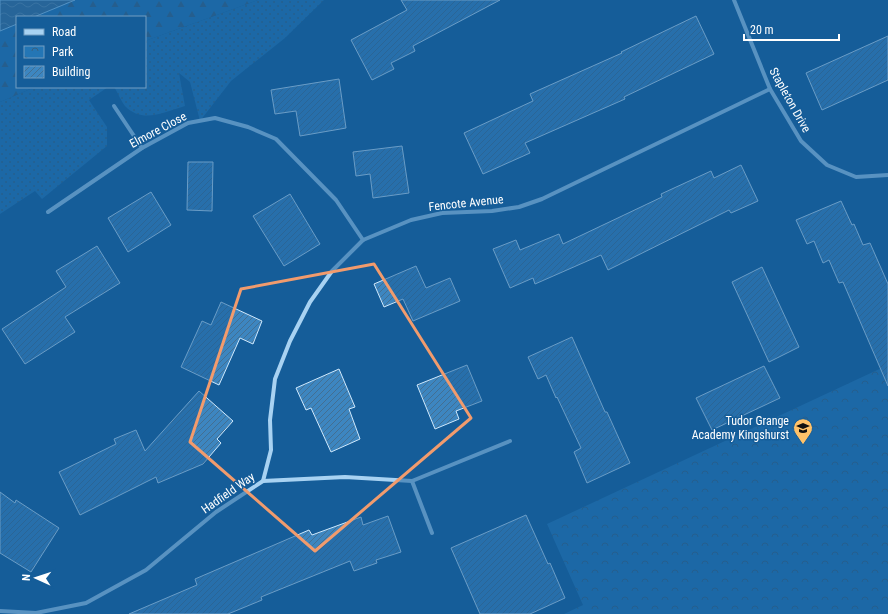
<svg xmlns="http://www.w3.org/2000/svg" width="888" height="614" font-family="'Roboto Condensed',sans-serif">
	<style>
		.grass { fill: url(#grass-dots) }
		.forest { fill: url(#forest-firs) }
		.park { fill: url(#park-crowns) }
		.water { fill: url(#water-waves); stroke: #9acff5 }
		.building { fill: url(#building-hatch); stroke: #cfe9fd }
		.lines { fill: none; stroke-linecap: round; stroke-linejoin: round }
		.minor { stroke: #a8d2f2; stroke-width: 4 }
		.marked { fill: none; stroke: #f19b6d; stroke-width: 3; stroke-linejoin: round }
		.labels { text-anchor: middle; stroke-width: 3; stroke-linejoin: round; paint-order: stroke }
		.street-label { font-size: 12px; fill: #fff; stroke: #155d99 }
		.poi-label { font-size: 12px; fill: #fff; stroke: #155d99; text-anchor: end }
	</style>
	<defs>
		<pattern id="grass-dots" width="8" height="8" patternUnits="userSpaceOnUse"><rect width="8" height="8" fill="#2476b5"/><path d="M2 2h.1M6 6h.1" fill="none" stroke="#386180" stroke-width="1.8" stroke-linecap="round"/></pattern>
		<pattern id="forest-firs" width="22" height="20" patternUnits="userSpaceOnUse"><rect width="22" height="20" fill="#2476b5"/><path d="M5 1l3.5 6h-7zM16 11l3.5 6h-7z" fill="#386180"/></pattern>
		<pattern id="park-crowns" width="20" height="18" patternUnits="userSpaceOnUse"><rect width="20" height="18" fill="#2476b5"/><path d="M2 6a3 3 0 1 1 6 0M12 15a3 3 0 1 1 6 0" fill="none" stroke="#386180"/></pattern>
		<pattern id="water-waves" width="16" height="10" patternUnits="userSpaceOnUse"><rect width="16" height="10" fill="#3c709a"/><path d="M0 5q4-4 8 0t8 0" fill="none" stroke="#638dae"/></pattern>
		<pattern id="building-hatch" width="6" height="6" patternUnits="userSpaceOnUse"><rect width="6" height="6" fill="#3d86c0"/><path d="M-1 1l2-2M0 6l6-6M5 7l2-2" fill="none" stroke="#436f92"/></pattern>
	</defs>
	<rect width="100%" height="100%" fill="#155d99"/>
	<g class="grass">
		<path d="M258,0h66l-39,38 -54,43 -31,40 -10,-39 -11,-9 6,33c-20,6 -43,18 -60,0 -4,-5 -7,-13 -11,-19h31v-46z"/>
		<path d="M35,87h73l-19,13 18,27v19l-65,53 -7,-8 -35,23v-112z"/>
	</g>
	<g class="forest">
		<path d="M75,0h183l-113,41v-24h-111z"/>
		<path d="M17,24v63h18l-35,15v-71z"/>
	</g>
	<path class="park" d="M888,365v249h-324l19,-9 -36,-81z"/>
	<path class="water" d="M0,0h75l-41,17h-17v7l-17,7z"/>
	<g class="building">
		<path d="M401,0h99l-87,46 2,5 -24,12 3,6 -22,11 -21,-40 56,-30z"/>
		<path d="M696,16l18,38 -90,43 1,2 -100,44 5,10 -47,21 -19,-41 69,-32 -3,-7 92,-41 -1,-1z"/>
		<path d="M888,36v44l-66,30 -16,-37z"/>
		<path d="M339,79l7,49 -46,8 -4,-25 -21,3 -4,-24z"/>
		<path d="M402,146l7,47 -36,5 -3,-24 -14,2 -3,-24z"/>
		<path d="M188,162h25l-1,49 -25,-1z"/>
		<path d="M741,165l17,36 -27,12 -2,-3 -121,60 -7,-15 -66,29 -2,-6 -23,10 -17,-39 23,-9 4,10 39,-16 4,10 99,-47 -1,-3 50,-23 3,7z"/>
		<path d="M151,192l20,33 -43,27 -20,-34z"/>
		<path d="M290,194l30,50 -36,22 -31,-50z"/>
		<path d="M841,201l11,24 2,-1 9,21 7,-2 18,41v102l-45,-104 -4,1 -10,-23 -6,3 -9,-22 -7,3 -11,-24z"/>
		<path d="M97,246l23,37 -55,34 10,15 -50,32 -23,-35 64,-42 -10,-16z"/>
		<path d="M416,266l10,22 24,-10 10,23 -47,20 -10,-22 -19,8 -10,-23z"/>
		<path d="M762,267l37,80 -30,15 -37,-80z"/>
		<path d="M221,302l41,19 -9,23 -13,-6 -21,47 -38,-18 21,-46 9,4z"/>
		<path d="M572,337l33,75h2l23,51 -43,20 -13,-31 7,-4 -24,-51 -1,1 -10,-23 -8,4 -10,-22z"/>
		<path d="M467,365l15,36 -26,10 3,8 -24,10 -18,-44z"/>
		<path d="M764,366l16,32 -68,32 -16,-32z"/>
		<path d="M339,369l16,38 -6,2 11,30 -29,13 -20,-44 -5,2 -10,-22z"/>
		<path d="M199,391l34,30 -16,18 4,4 -18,21 -45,19 -2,-6 -76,38 -21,-43 57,-28 -2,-5 22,-9 9,21z"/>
		<path d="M0,492l15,11 1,-3 43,28 -28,44 -31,-19z"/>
		<path d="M526,515l22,49 2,-1 15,35 -35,16h-50l-29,-66z"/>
		<path d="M388,516l13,36 -25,8 1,3 -23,8 -4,-10 -89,36 1,3 -34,14h-99l68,-29 -2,-6 114,-49 3,5 49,-18 2,8z"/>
	</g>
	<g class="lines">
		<g class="minor">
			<path d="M734,0l36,89 31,52 26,24 29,12 32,-2"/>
			<path d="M114,106l28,42"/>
			<path d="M48,212l94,-64 46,-25 27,-5 33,9 28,12 60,61 27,40"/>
			<path d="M263,481l8,-31 -1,-30 5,-41 15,-38 20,-39 22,-31 31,-31 48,-20 31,-7 50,-2 27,-4 23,-8 228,-110"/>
			<path d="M412,481l20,52"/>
			<path d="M0,611l36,2 50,-10 60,-33 70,-58 47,-31 82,-4 67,4 98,-40"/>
		</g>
	</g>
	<path d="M0 0H888V614H0ZM374,264l97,154 -156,133 -125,-109 51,-153z" fill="#155d99" fill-opacity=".55" fill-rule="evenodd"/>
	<path class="marked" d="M374,264l97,154 -156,133 -125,-109 51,-153z"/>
	<defs>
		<g id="school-pin" transform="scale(1)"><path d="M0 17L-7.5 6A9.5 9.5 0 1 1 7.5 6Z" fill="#ffc269" stroke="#155d99"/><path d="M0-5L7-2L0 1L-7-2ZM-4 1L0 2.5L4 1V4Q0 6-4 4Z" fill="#111"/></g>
	</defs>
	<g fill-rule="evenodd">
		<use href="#school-pin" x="803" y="428"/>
	</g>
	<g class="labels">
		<g class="street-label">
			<text transform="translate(790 100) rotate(61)" y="4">Stapleton Drive</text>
			<text transform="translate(158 130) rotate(-28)" y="4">Elmore Close</text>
			<text transform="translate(466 203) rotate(-6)" y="4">Fencote Avenue</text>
			<text transform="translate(228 493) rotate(-35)" y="4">Hadfield Way</text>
		</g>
		<g class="poi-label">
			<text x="789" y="425">Tudor Grange<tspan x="789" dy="14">Academy Kingshurst</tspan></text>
		</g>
	</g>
	<rect x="16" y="16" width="130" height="72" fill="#155d99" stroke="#739ec2"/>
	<rect x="24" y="29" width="20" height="6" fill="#a8d2f2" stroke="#739ec2"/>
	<text x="52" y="36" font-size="12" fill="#ffffff">Road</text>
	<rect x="24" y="46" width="20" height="12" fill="url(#park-crowns)" stroke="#739ec2"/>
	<text x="52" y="56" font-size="12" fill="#ffffff">Park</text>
	<rect x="24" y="66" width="20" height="12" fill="url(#building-hatch)" stroke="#739ec2"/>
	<text x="52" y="76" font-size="12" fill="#ffffff">Building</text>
	<g transform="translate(36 578) rotate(273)" stroke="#155d99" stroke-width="3" paint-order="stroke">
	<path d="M0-3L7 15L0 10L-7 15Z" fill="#ffffff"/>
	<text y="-6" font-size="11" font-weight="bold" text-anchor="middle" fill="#ffffff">N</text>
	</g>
	<path d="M744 34v6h95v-6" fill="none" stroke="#ffffff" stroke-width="2"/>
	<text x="750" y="34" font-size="12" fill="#ffffff" stroke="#155d99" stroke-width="3" paint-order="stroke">20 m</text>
</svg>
